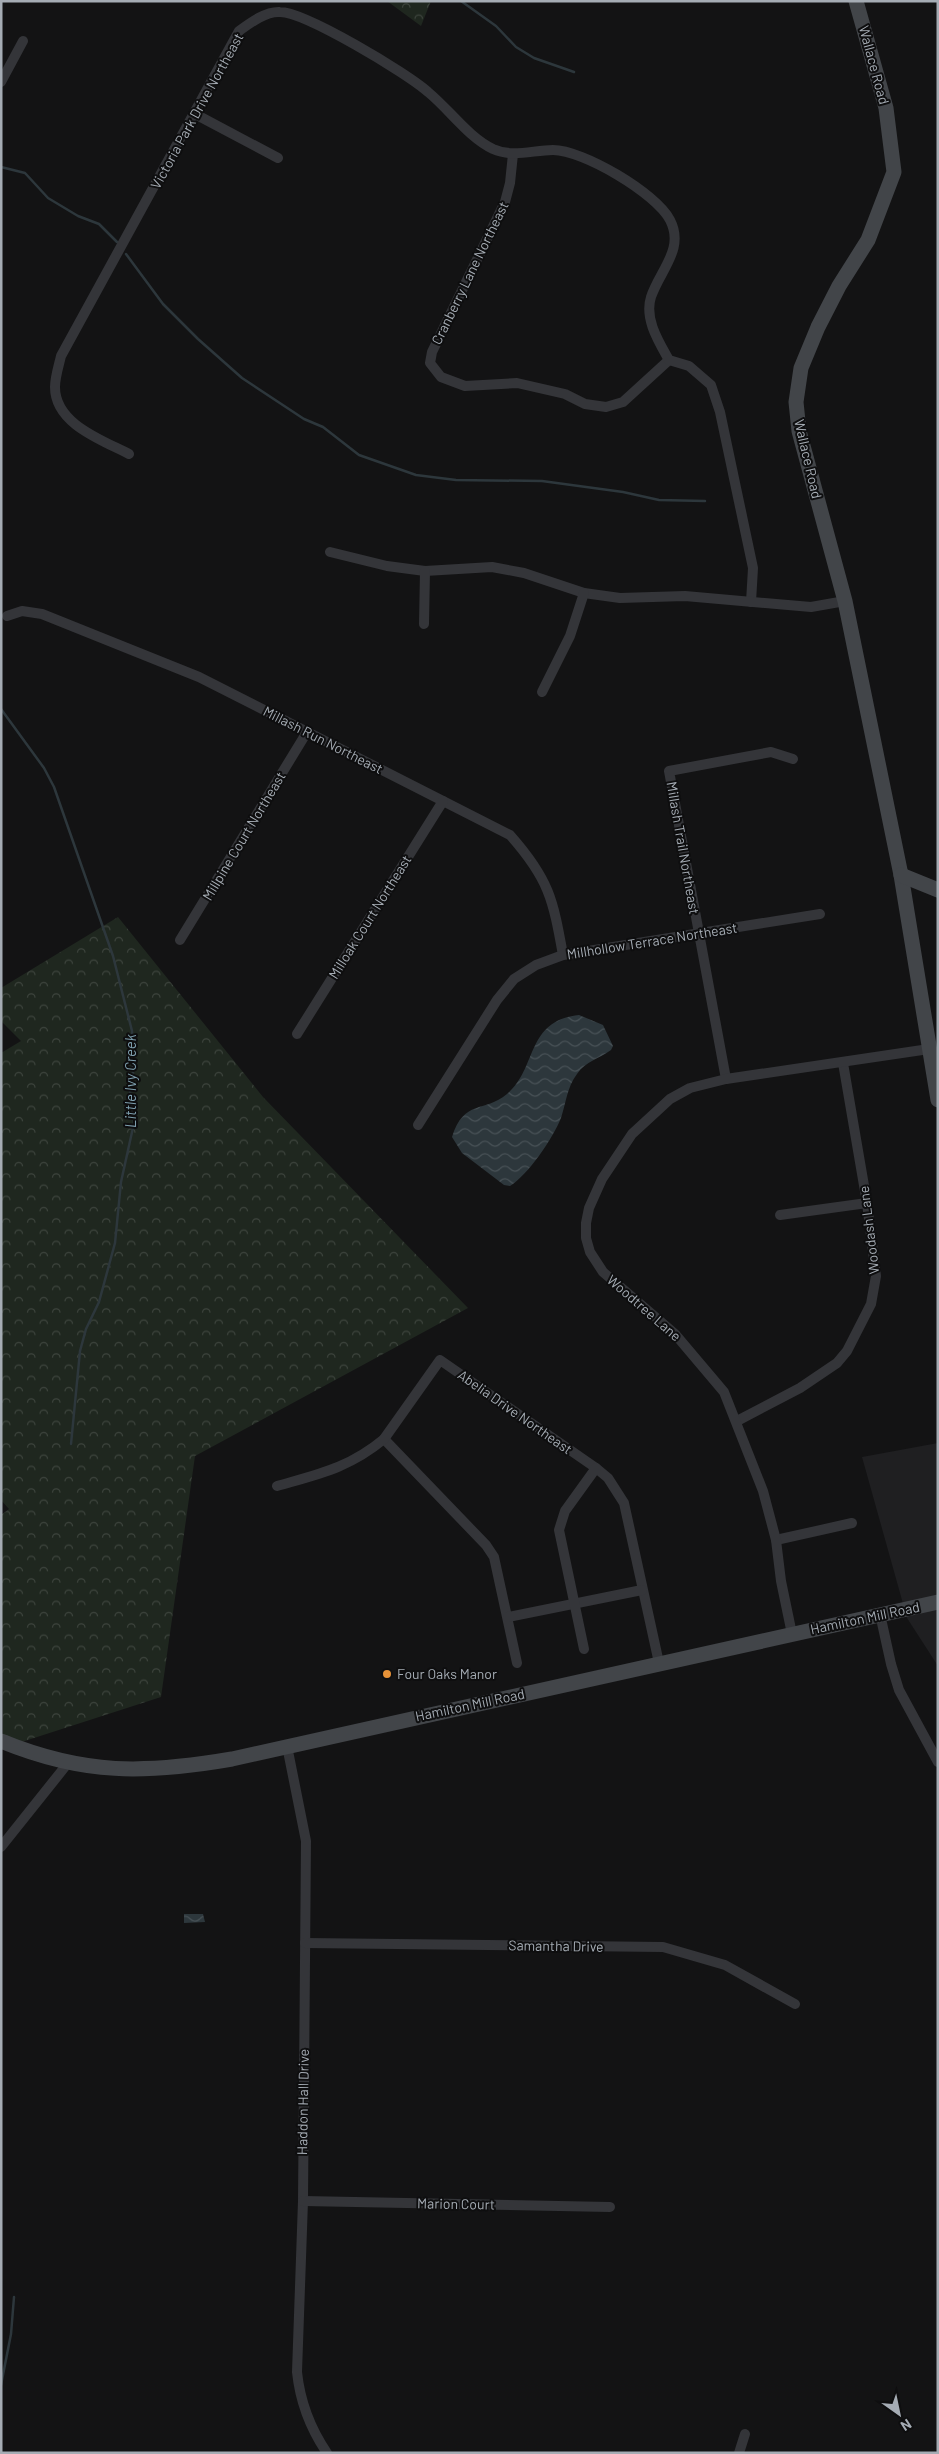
<svg xmlns="http://www.w3.org/2000/svg" width="939" height="2454" font-family="Barlow,sans-serif">
	<style>
		.built { fill: #1f1f21 }
		.forest { fill: url(#forest-crowns) }
		.water { fill: url(#water-waves) }
		.lines { fill: none; stroke-linecap: round; stroke-linejoin: round }
		.stream { stroke: #2d373c; stroke-width: 2.5 }
		.street { stroke: #343539; stroke-width: 10 }
		.secondary { stroke: #424549; stroke-width: 15 }
		.poi-dot { fill: #e79238; stroke: #0e0e0f; stroke-width: 2 }
		.labels { text-anchor: middle; stroke-width: 4; stroke-linejoin: round; paint-order: stroke }
		.street-label { font-size: 14px; fill: #a5acb4; stroke: #0e0e0f }
		.poi-label { font-size: 14px; fill: #a5acb4; stroke: #0e0e0f; text-anchor: start }
		.water-label { font-size: 15px; font-style: italic; fill: #7d9ead; stroke: #0e0e0f }
	</style>
	<defs>
		<pattern id="forest-crowns" width="20" height="18" patternUnits="userSpaceOnUse" patternTransform="scale(1.25)"><rect width="20" height="18" fill="#1f271f"/><path d="M2 6a3 3 0 1 1 6 0M12 15a3 3 0 1 1 6 0" fill="none" stroke="#3d443d"/></pattern>
		<pattern id="water-waves" width="16" height="10" patternUnits="userSpaceOnUse" patternTransform="scale(1.25)"><rect width="16" height="10" fill="#2d373c"/><path d="M0 5q4-4 8 0t8 0" fill="none" stroke="#485156"/></pattern>
	</defs>
	<rect width="100%" height="100%" fill="#131314"/>
	<path class="built" d="M938,1443v223l-31,-48 -45,-161z"/>
	<g class="forest">
		<path d="M387,1h44l-10,25z"/>
		<path d="M118,917l145,180 205,211 -273,148 -34,241 -158,51 -2,-233 8,-6 -8,-9v-447l20,-12 -20,-20v-33z"/>
	</g>
	<g class="water">
		<path d="M579,1015l24,10 10,21 -2,4c-12,9 -25,11 -34,24 -10,13 -11,29 -16,44 -8,20 -33,57 -51,68l-6,-1 -42,-32 -10,-16c12,-38 32,-24 55,-43 31,-26 18,-73 72,-79z"/>
		<path d="M184,1914h19l2,8 -21,1z"/>
	</g>
	<g class="lines">
		<g class="stream">
			<path d="M461,1l35,25 20,21 18,11 40,14"/>
			<path d="M1,167l24,6 23,25 30,18 21,8 18,18"/>
			<path d="M126,254l37,50 35,35 44,39 62,41 19,8 36,28 57,20 40,5 86,1 81,11 36,8 46,1"/>
			<path d="M1,709l43,59 10,19 59,169 19,75 1,44 -3,16 4,32 -13,59 -6,61 -16,59 -13,27 -6,22 -9,93"/>
			<path d="M1,2385l10,-51 3,-37"/>
		</g>
		<g class="street">
			<path d="M1,82l22,-41"/>
			<path d="M195,114l83,44"/>
			<path d="M513,154l-3,29 -5,19 -73,150 -2,11 11,14 24,9 52,-3 48,11 20,10 21,3 17,-5 46,-42"/>
			<path d="M129,454c-27,-14 -74,-30 -74,-67 0,-10 4,-22 6,-31l178,-325c11,-8 27,-20 41,-19 25,0 127,61 148,80 22,18 40,45 65,57 20,9 40,1 60,1 30,0 103,43 117,70 15,29 -10,50 -19,77 -7,22 8,45 18,63l20,6 22,19 9,27 33,156 -2,34"/>
			<path d="M330,552l57,14 38,5 67,-4 32,6 60,20 36,5 65,-2 126,11 34,-6"/>
			<path d="M7,616l15,-5 20,3 157,63 311,158c39,44 43,64 53,120"/>
			<path d="M424,624l1,-53"/>
			<path d="M542,692l28,-56 14,-43"/>
			<path d="M180,940l127,-208"/>
			<path d="M297,1034l146,-233"/>
			<path d="M726,1079l-57,-308 102,-19 22,7"/>
			<path d="M418,1125l79,-125 17,-21 22,-14 27,-10 257,-41"/>
			<path d="M780,1215l87,-12"/>
			<path d="M737,1421l63,-33 37,-25 10,-12 24,-47 5,-28 -9,-73 -24,-140"/>
			<path d="M384,1439l102,106 8,12 23,106"/>
			<path d="M277,1486c42,-12 72,-18 107,-47l56,-79 156,108 12,10 16,25 35,160"/>
			<path d="M776,1540l76,-17"/>
			<path d="M880,1614l11,50 8,26 39,72"/>
			<path d="M508,1617l134,-27"/>
			<path d="M792,1634l-11,-53 -5,-41 -13,-49 -39,-99 -49,-58 -72,-62 -13,-20 -4,-14v-15l3,-15 13,-29 30,-45 38,-35 20,-11 36,-9 203,-30"/>
			<path d="M584,1649l-25,-119 6,-19 31,-43"/>
			<path d="M287,1746l19,95 -3,360 -6,171c3,29 13,56 30,81"/>
			<path d="M1,1847l67,-84"/>
			<path d="M305,1943l358,4 62,18 70,39"/>
			<path d="M303,2201l307,6"/>
			<path d="M739,2453l6,-19"/>
		</g>
		<g class="secondary">
			<path d="M856,1l30,107 8,64 -26,68 -29,46 -21,41 -17,41 -5,34 3,29 46,170 56,274 37,225"/>
			<path d="M901,875l37,15"/>
			<path d="M1,1741c83,34 144,33 231,18l706,-157"/>
		</g>
	</g>
	<circle class="poi-dot" cx="387" cy="1674" r="5"/>
	<g class="labels">
		<g class="street-label">
			<text transform="translate(874 65) rotate(75)" y="5">Wallace Road</text>
			<text transform="translate(197 111) rotate(-61)" y="5">Victoria Park Drive Northeast</text>
			<text transform="translate(470 273) rotate(-64)" y="5">Cranberry Lane Northeast</text>
			<text transform="translate(808 459) rotate(77)" y="5">Wallace Road</text>
			<text transform="translate(323 740) rotate(27)" y="5">Millash Run Northeast</text>
			<text transform="translate(244 836) rotate(-59)" y="5">Millpine Court Northeast</text>
			<text transform="translate(683 848) rotate(80)" y="5">Millash Trail Northeast</text>
			<text transform="translate(370 917) rotate(-58)" y="5">Milloak Court Northeast</text>
			<text transform="translate(652 941) rotate(-9)" y="5">Millhollow Terrace Northeast</text>
			<text transform="translate(869 1230) rotate(-97)" y="5">Woodash Lane</text>
			<text transform="translate(644 1308) rotate(41)" y="5">Woodtree Lane</text>
			<text transform="translate(515 1412) rotate(35)" y="5">Abelia Drive Northeast</text>
			<text transform="translate(865 1618) rotate(-12)" y="5">Hamilton Mill Road</text>
			<text transform="translate(470 1705) rotate(-12)" y="5">Hamilton Mill Road</text>
			<text transform="translate(556 1946) rotate(1)" y="5">Samantha Drive</text>
			<text transform="translate(303 2102) rotate(-89)" y="5">Haddon Hall Drive</text>
			<text transform="translate(456 2204) rotate(1)" y="5">Marion Court</text>
		</g>
		<g class="poi-label">
			<text x="397" y="1679">Four Oaks Manor</text>
		</g>
		<g class="water-label">
			<text transform="translate(131 1081) rotate(-90)" y="5">Little Ivy Creek</text>
		</g>
	</g>
	<rect width="939" height="2454" fill="none" stroke="#a5acb4" stroke-width="5"/>
	<g transform="translate(899 2414) rotate(147)" stroke="#0e0e0f" stroke-width="4" paint-order="stroke">
	<path d="M0-4L9 19L0 12L-9 19Z" fill="#a5acb4"/>
	<text y="-8" font-size="14" font-weight="bold" text-anchor="middle" fill="#a5acb4">N</text>
	</g>
</svg>
